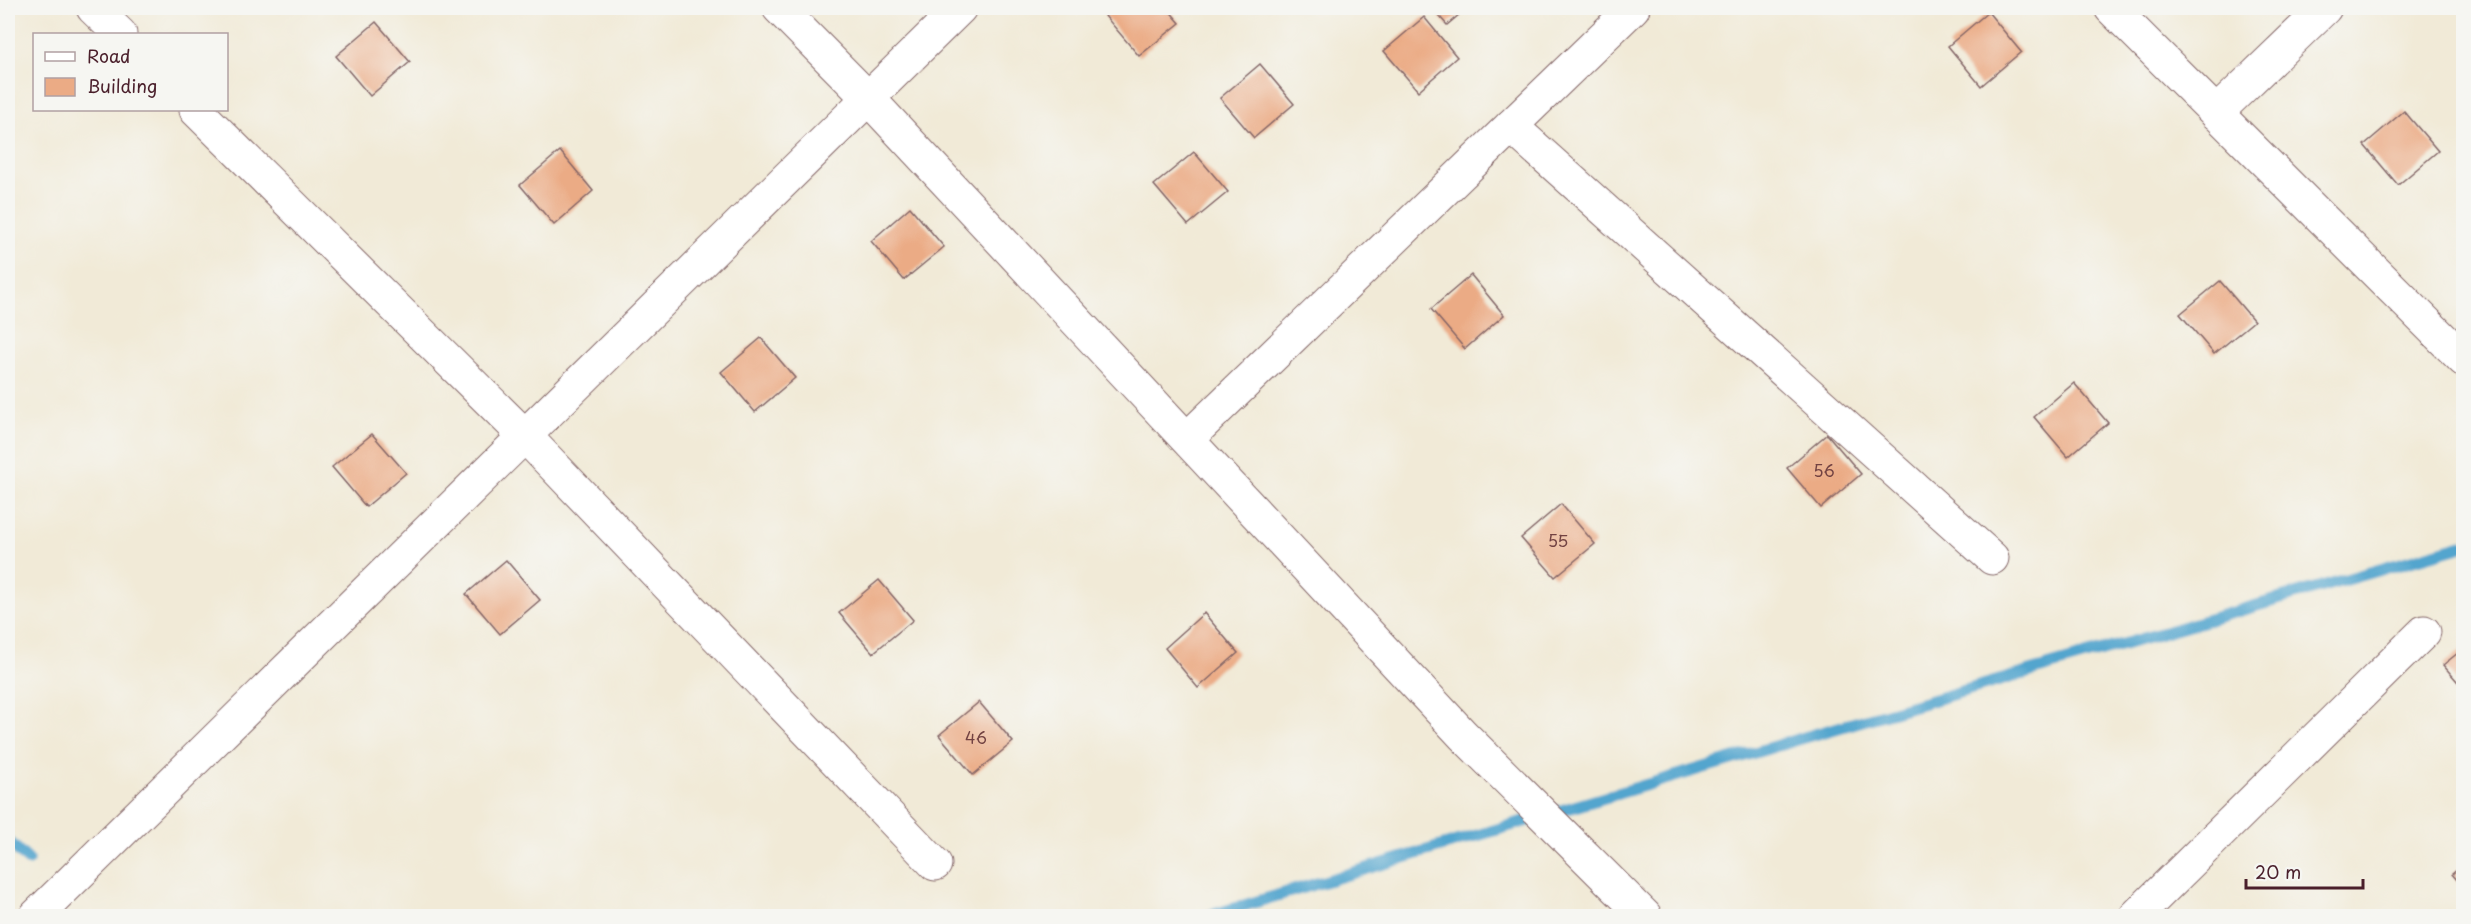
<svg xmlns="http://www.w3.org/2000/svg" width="2471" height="924" font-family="'Playpen Sans',sans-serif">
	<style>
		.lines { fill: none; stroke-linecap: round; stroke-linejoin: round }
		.stream { stroke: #53a5ce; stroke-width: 12 }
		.building { fill: #ebab85 }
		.minor-casing { stroke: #846667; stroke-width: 35 }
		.minor { stroke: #fff; stroke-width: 33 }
		.labels { text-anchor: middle; stroke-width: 6; stroke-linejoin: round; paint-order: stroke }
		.number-label { font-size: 16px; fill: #724242 }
	</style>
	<rect width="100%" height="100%" fill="#f6f6f2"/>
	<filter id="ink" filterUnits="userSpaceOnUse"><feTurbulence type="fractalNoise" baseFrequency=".0167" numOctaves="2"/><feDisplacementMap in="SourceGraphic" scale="12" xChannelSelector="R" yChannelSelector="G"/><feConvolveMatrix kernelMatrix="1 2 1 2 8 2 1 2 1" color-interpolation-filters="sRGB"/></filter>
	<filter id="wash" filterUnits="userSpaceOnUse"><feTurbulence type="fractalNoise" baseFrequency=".008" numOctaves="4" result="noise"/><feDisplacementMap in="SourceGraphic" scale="24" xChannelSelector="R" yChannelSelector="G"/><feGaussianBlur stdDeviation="1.35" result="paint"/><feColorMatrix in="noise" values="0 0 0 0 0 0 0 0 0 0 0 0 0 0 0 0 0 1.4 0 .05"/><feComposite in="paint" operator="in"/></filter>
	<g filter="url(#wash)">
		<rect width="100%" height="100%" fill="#f1ead7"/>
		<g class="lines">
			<g class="stream">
				<path d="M8,841l20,19"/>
				<path d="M1209,916l597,-179 658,-192"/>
			</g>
		</g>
		<g id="blocks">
			<g class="building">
				<path d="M1116,8h51l13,15 -41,33 -34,-40z"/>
				<path d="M1432,8h35l-20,17z"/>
				<path d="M1988,12l33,40 -40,34 -33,-40z"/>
				<path d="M1424,17l33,40 -39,34 -34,-40z"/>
				<path d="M376,22l34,40 -40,34 -34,-40z"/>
				<path d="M1260,64l34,40 -40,34 -34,-40z"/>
				<path d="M2404,111l34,40 -40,34 -34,-40z"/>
				<path d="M560,151l33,40 -39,34 -34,-40z"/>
				<path d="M1194,152l34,40 -40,33 -34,-40z"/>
				<path d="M910,207l34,40 -40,33 -33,-39z"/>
				<path d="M1471,275l33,40 -39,34 -34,-40z"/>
				<path d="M2220,281l34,40 -40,33 -34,-40z"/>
				<path d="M761,338l34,40 -40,34 -34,-40z"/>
				<path d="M2074,383l34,40 -40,34 -34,-40z"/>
				<path d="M372,434l34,39 -40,34 -34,-40z"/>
				<path d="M1827,434l34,40 -40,34 -34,-40z"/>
				<path d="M1561,504l34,40 -40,33 -34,-39z"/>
				<path d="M506,560l34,40 -40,34 -34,-40z"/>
				<path d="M879,580l34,40 -40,33 -34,-40z"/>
				<path d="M1204,613l34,40 -40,35 -33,-40z"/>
				<path d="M2464,648v41l-21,-24z"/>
				<path d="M979,702l34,40 -40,33 -34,-40z"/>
				<path d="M2464,864v24l-12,-14z"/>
			</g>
		</g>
	</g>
	<g filter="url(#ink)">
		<use href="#blocks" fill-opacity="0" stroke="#846667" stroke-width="1.5"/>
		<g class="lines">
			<g class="minor-casing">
				<g id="minor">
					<path d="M93,8l27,26"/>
					<path d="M779,8l89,90 595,637 182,181"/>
					<path d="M2111,8l353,352"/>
					<path d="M196,110l329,326 410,428"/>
					<path d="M2216,113l109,-105"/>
					<path d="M1511,126l481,432"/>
					<path d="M1187,439l446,-431"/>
					<path d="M36,916l924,-908"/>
					<path d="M2136,916l288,-284"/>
				</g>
			</g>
			<use href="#minor" class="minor"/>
		</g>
	</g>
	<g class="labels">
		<g class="number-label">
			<text x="1824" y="477">56</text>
			<text x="1558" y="547">55</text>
			<text x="976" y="744">46</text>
		</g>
	</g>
	<rect width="2471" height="924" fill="none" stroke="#f6f6f2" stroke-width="30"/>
	<rect x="33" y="33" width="195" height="78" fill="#f6f6f2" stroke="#b1a0a2" stroke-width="1.5"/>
	<rect x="45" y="52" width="30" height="9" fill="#ffffff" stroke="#b1a0a2" stroke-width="1.5"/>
	<text x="87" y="63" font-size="18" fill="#4a1f2b">Road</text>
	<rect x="45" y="78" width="30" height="18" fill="#ebab85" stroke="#b1a0a2" stroke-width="1.5"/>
	<text x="87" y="93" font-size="18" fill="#4a1f2b">Building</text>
	<path d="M2246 879v9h117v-9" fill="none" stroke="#4a1f2b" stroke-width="3"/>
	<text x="2255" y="879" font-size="18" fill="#4a1f2b" stroke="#f6f6f2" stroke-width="4.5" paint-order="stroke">20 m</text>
</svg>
